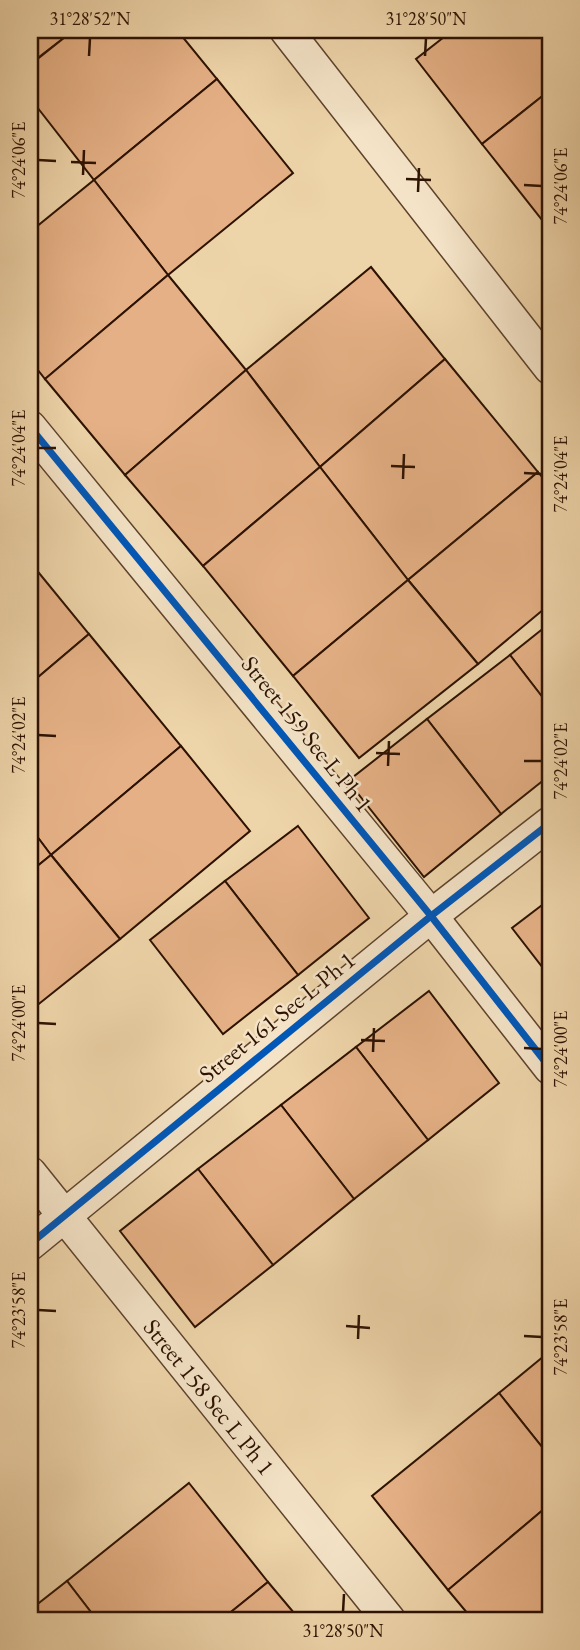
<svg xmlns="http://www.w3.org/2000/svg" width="580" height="1650" font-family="'EB Garamond',serif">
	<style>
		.building { fill: #e5b085; stroke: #2d1202; stroke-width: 2 }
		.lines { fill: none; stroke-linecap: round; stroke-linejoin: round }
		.street-casing { stroke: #5d422c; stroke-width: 35 }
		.street { stroke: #f4e3c7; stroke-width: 32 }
		.cycleway-casing { stroke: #f4e3c7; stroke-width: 11 }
		.cycleway { stroke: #0057b8; stroke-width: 7 }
		.ticks { fill: none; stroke: #2d1202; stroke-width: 2.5 }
		.labels { text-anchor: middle; stroke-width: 5; stroke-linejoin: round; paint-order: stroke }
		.street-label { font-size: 24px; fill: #2d1202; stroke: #f4e3c7 }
		.neatline { fill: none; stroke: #2d1202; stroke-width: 2.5 }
		.ticks-label { font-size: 18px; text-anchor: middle; fill: #2d1202 }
	</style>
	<rect width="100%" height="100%" fill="#eed4a9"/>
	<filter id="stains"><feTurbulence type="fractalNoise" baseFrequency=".00286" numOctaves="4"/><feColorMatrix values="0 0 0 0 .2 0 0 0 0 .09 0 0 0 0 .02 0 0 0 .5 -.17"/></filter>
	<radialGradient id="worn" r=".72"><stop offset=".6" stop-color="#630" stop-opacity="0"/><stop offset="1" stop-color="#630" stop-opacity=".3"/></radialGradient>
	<g class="building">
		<path d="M30,30h44l-44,34z"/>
		<path d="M74,30h103l40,49 -123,101 -64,-82v-33z"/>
		<path d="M453,30h97v60l-68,54 -66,-85z"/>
		<path d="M217,79l76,94 -125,102 -74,-95z"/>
		<path d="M550,90v140l-68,-86z"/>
		<path d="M94,180l74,95 -123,104 -15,-19v-128z"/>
		<path d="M371,267l74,92 -125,108 -74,-97z"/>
		<path d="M168,275l78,95 -121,105 -80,-96z"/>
		<path d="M445,359l93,113 -130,108 -88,-113z"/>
		<path d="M246,370l74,97 -117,99 -78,-91z"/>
		<path d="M320,467l88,113 -115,96 -90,-110z"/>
		<path d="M538,472l12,15v117l-72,60 -70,-84z"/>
		<path d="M30,562l59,72 -59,50z"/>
		<path d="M408,580l70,84 -119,94 -66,-82z"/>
		<path d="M550,623v84l-40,-52z"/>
		<path d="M89,634l92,112 -130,109 -21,-28v-143z"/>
		<path d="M510,655l40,52v68l-49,39 -74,-95z"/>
		<path d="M427,719l74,95 -77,63 -76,-96z"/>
		<path d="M181,746l69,85 -130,108 -69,-84z"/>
		<path d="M298,826l71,92 -71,57 -73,-94z"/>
		<path d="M30,827l21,28 -21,17z"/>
		<path d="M51,855l69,84 -90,72v-139z"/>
		<path d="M225,881l73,94 -75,59 -73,-94z"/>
		<path d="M550,899v78l-38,-49z"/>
		<path d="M429,991l70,92 -71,57 -72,-93z"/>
		<path d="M356,1047l72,93 -74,59 -73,-94z"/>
		<path d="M281,1105l73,94 -81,66 -75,-96z"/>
		<path d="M198,1169l75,96 -78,62 -75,-96z"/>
		<path d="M550,1351v106l-51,-64z"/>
		<path d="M499,1393l51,64v47l-102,86 -76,-94z"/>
		<path d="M189,1483l79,99 -47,38h-124l-30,-39z"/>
		<path d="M550,1504v116h-77l-25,-30z"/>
		<path d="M67,1581l30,39h-67v-10z"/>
		<path d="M268,1582l32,38h-79z"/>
	</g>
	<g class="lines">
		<g class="street-casing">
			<g id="street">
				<path d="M286,30l264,338"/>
				<path d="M30,427l401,489 119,152"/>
				<path d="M30,1173l359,447"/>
				<path d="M30,1244l401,-328 119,-93"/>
			</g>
		</g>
		<use href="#street" class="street"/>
		<g class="cycleway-casing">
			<g id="cycleway">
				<path d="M30,427l401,489 119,152"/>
				<path d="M30,1244l401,-328 119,-93"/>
			</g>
		</g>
		<use href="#cycleway" class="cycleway"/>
	</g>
	<path class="ticks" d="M89,56l1,-18M425,56l1,-18M38,160l18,1M71,162l25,1M83,175l1,-25M406,179l25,1M524,185l18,1M418,192l1,-24M38,448h18M391,466l24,1M524,473l18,1M403,479l1,-25M38,735l18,1M376,753l24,1M524,761h18M388,766l1,-25M38,1023l18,1M361,1040l24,1M524,1048l18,1M373,1052l1,-24M38,1310l18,1M346,1326l24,2M524,1336l18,1M358,1339l1,-24M343,1612l1,-18"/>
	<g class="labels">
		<g class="street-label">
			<text transform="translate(307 734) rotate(51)" y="8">Street 159 Sec L Ph 1</text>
			<text transform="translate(277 1017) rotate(-39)" y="8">Street 161 Sec L Ph 1</text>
			<text transform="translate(209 1397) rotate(51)" y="8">Street 158 Sec L Ph 1</text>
		</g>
	</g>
	<rect width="580" height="1650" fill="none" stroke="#eed4a9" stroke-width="77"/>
	<rect x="38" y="38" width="504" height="1574" class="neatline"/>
	<g class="ticks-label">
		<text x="90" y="25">31°28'52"N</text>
		<text x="426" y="25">31°28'50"N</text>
		<text transform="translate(19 160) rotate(-90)" y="6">74°24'06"E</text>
		<text transform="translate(561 186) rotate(-90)" y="6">74°24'06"E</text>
		<text transform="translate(19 448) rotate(-90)" y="6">74°24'04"E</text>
		<text transform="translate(561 474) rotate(-90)" y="6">74°24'04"E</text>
		<text transform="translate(19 735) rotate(-90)" y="6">74°24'02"E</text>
		<text transform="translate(561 761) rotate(-90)" y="6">74°24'02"E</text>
		<text transform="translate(19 1023) rotate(-90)" y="6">74°24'00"E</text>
		<text transform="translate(561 1049) rotate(-90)" y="6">74°24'00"E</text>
		<text transform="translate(19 1310) rotate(-90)" y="6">74°23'58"E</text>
		<text transform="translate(561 1337) rotate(-90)" y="6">74°23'58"E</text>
		<text x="343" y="1637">31°28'50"N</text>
	</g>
	<rect width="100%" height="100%" filter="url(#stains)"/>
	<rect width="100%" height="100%" fill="url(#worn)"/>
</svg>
